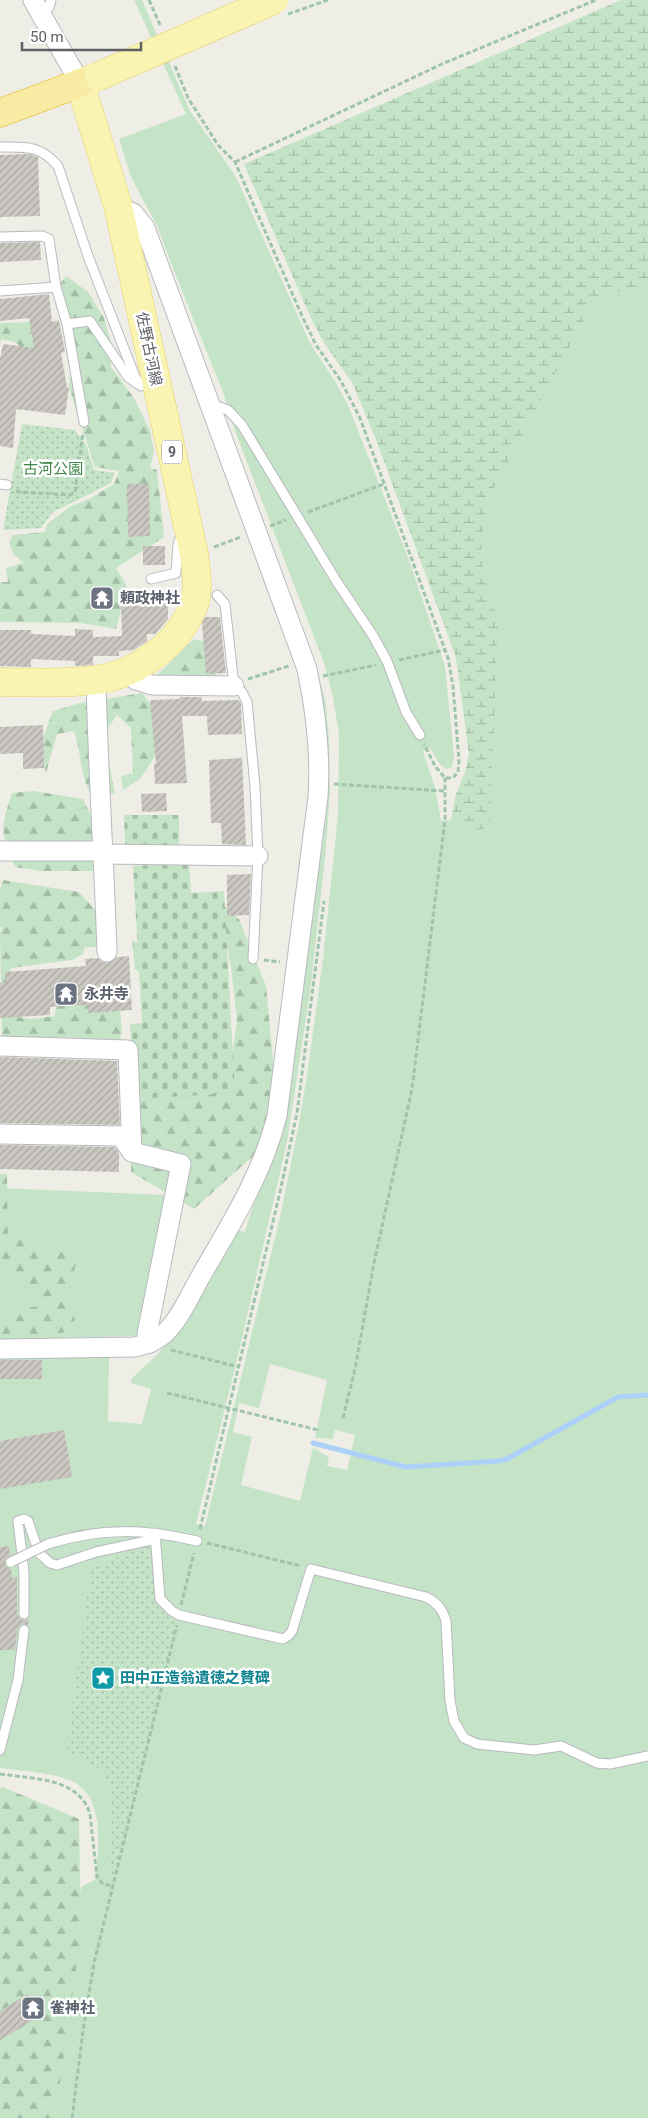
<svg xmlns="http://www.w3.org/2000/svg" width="648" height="2118" font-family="Roboto,'Noto Sans JP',sans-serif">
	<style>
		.grass { fill: #c5e4c7; fill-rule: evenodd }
		.forest { fill: url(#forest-firs) }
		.wetland { fill: url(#wetland-marsh) }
		.cemetery { fill: url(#cemetery-stones) }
		.park { fill: url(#park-dots) }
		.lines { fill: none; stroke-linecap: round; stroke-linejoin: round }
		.stream { stroke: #acd1f9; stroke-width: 5 }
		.building { fill: url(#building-hatch) }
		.service-casing { stroke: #b8babf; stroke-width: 11 }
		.minor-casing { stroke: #b8babf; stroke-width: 21 }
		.primary-casing { stroke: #e8ce66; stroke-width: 29 }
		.trunk-casing { stroke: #e4b411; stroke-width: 29 }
		.path { stroke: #9ec5ac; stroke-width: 3; stroke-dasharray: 5 2.5; stroke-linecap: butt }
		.service { stroke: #fff; stroke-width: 9 }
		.minor { stroke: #fff; stroke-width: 19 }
		.primary { stroke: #f9f4b1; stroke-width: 28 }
		.trunk { stroke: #f8eca4; stroke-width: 28 }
		.service-bridge-casing { stroke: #b8babf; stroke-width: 11; stroke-linecap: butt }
		.primary-bridge-casing { stroke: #e8ce66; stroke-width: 29; stroke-linecap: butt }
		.service-bridge { stroke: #fff; stroke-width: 9 }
		.primary-bridge { stroke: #f9f4b1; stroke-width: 28 }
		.labels { text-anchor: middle; stroke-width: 5; stroke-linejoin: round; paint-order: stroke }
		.shield { fill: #fff; stroke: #8e9093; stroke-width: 1 }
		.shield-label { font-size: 14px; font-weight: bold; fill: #5e6065 }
		.street-label { font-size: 15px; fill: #5e6065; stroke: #fff }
		.park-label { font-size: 15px; fill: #3d8546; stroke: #fff }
		.worship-label { font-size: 15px; font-weight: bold; fill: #5b616d; stroke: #fff; text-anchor: start }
		.culture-label { font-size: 15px; font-weight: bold; fill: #0d838f; stroke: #fff; text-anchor: start }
	</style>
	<defs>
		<pattern id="forest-firs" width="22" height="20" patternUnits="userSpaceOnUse" patternTransform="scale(1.25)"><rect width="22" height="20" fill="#c5e4c7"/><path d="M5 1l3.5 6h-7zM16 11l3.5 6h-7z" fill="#a3bca5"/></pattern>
		<pattern id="wetland-marsh" width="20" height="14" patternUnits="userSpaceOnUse" patternTransform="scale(1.25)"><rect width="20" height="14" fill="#c5e4c7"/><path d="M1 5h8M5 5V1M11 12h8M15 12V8" fill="none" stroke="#a3bca5"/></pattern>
		<pattern id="cemetery-stones" width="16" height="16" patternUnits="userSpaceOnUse" patternTransform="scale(1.25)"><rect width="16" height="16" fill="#c5e4c7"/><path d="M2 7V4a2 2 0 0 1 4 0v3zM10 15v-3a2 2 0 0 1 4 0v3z" fill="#a3bca5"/></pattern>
		<pattern id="park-dots" width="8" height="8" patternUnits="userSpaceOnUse" patternTransform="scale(1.25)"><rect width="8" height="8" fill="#c5e4c7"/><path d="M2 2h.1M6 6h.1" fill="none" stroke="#a3bca5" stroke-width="1.8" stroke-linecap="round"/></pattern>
		<pattern id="building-hatch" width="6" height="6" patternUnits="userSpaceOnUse" patternTransform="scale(1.25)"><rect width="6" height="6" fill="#cbc8c2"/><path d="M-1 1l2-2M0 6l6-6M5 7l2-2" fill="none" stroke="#a8a6a1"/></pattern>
	</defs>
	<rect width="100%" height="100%" fill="#efeee6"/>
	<g class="grass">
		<path d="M134,0h8l48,111 45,64 75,168 26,40 12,22 61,155 36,106 9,90 -2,11 -5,2 -6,-3 -11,-18 -7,4 12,35 6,34 10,-1 13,10 4,-27 1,-50 -13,-96 -24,-66 216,-394v1921h-593l23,-221 4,-11 13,-6c4,-31 11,-86 -26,-100 -22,-8 -46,-9 -69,-12v-412l109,-1 -1,66 34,3 9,-35 -20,-6 1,-5 24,-22 24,-29 54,-97 11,2 11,-37 70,-414 -44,-206 32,86 11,38 4,40 1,53 -5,66 -15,135 -23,149 -50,218 -41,164 9,2 75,-309 18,-88 9,-54 16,-116 15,-144 1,-81 -6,-37 -9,-34 -90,-235 -11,-36 -43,-106 -23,-60 -26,-49 -12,-38 67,-25zM270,1364l57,16 -12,58 18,1 2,-9 20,5 -8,35 -20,-4 2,-9 -16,-9 -13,53 -59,-16 11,-48 -19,-5 6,-29 20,5z"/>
		<path d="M0,1188l166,7 -29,141 -137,3z"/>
	</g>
	<g class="forest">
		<path d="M66,276l22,16 16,26 7,24v25l23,31 16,33 4,20 -4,17 7,2 7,67 -48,31 11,18 -11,43 -35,-6 -81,-1v-40h8l-2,-14 18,-5 -10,-8 -5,-13 4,-7 32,-3 2,-8 24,-18 18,-7 25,-15 5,-13 -24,-4 -26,-79 5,-58 -21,-36z"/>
		<path d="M34,322l9,11 -13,22 -15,-13 -14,-3 -1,9v-25z"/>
		<path d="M194,639l28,7 -7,33 -61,-1z"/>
		<path d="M142,693l12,16 6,39 -19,30 -18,12 -2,-14 12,-3 -2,-45 -14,-13 -9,13 -1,25 8,41 -26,-3c-9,-18 -8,-40 -15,-60l-17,3 -11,39 -6,-27 13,-35 27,-8z"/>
		<path d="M34,791l49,8 10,22 2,50h-54l-26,-4c-15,-36 -15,-37 -3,-74z"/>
		<path d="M3,880l76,12 19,21 1,34h-14l-2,7 -11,6 -61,8 -5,22 5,26 20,3 23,-3 5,-20 61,13 2,21 -2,9 16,4 20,-56 -21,-18 -3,-28 22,7 78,107 5,-34 -6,-54 -12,-65 20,17 27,67 8,86 -13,77 -67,60 -63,-37v-9l7,-20 -3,-71 -34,-32 -31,-3 -49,2 -19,-3 -2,-103 2,-4 -2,-3v-37z"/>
		<path d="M0,1174h7l1,62 70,21 -8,28 6,46 -63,8 -13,6v-35l42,-4 -23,-34 -19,5z"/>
		<path d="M3,1787l76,32 2,117 -26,182h-55v-330z"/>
	</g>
	<path class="wetland" d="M621,0h27v282l-9,6 -42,8 -106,197 -10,45 2,39 15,44 -8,201 -13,14 -13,-6 -13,-10 5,-26 9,-22 4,-19 -13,-96 -80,-217 -23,-56 -31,-44 -13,-26 -65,-150z"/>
	<g class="cemetery">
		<path d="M124,815h55v32h-54z"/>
		<path d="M189,863l2,30 33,-2 11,202 -100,6 -5,-75 12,-1 -9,-157z"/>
	</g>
	<g class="park">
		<path d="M22,424l53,6 11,15 8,25 21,3 -4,10 -58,29 -12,16 -38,2z"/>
		<path d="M147,1544c13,9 4,39 9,53 4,11 14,17 22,23l-64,257 -6,-1 1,-86 -6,-19 -37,-21 25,-181z"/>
	</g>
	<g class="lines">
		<path class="stream" d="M313,1443l93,24 93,-6 8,-2 111,-62 30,-2"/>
	</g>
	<g class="building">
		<path d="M29,154l9,3 2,59 -40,1v-62z"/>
		<path d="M40,242l1,18 -41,2v-19z"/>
		<path d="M49,294l3,28 7,-2 6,32 -4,1 6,34 2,1 -4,27 -49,-6 -3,39 -13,-2v-87l3,-15 31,4 -5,-30 -29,3v-22z"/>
		<path d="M149,483l1,53 -22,1 -1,-53z"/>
		<rect x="143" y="546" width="22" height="19"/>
		<path d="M153,591h15v28l-13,15h-8v7l-13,9 -15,1v5h-26v9l-18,1v-5l-44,-2v8l-31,-1v-36h31v4l44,2v-7l18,1v7l29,-1 -1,-30 32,-1z"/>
		<path d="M205,617h15l6,56 -20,1 -4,-51z"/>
		<path d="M180,697h21l1,4 37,-1 2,4 1,30 -34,1 -1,-19h-25l5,67 -32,1 -1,-20h2l-6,-64 30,-1z"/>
		<path d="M43,725l1,43 -21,1v-16l-23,1v-27z"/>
		<path d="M242,758l4,87 -24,-1 -1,-21h-10l-2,-63z"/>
		<path d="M166,793l1,18 -25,1 -1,-18z"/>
		<path d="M251,874l-2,41 -22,1v-41z"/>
		<path d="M129,956l3,54 -44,3 -1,-8 -37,2v8l-50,3v-35l6,-1 -1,-10 81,-6 -1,-7 13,-1 4,4 6,1 9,-6z"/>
		<path d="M0,1057l117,4 3,64 -120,-2z"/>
		<path d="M0,1145l115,2 4,6v19l-119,-3z"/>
		<rect x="0" y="1360" width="42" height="19"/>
		<path d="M64,1430l8,47 -72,12v-48z"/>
		<path d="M9,1546l1,10 -5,6 2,5 4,1 1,10 5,-2v38l4,6 7,-1v6l-7,-1 -4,6 -2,20h-15v-103z"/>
		<path d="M28,1994l13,22 -41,24v-29z"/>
	</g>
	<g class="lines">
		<g class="service-casing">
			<g id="service">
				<path d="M42,15l7,-8 2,-7"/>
				<path d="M0,147c26,0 40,-2 58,19l30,90 47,121 6,9"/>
				<path d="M0,237l42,-1 7,3 7,48 11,37 17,98"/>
				<path d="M0,291l56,-4"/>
				<path d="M67,324l23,-3 38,56 10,7"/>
				<path d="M211,404l17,6 14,15 95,157 35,52 15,27 19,51 14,23"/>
				<path d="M0,484l7,1"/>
				<path d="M151,579l25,-6 2,-28 3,-10"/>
				<path d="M217,595l8,9 9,82 8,6 5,10 8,84 3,70 -5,103"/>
				<path d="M155,1533l5,66 12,12 7,4 104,24 5,-3 4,-5 19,-62 115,28c11,6 16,11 20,24l4,80 4,20 10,17 13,6 57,6 27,-4 36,17 13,1 38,-8"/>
				<path d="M48,1544c53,-17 96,-15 149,-3"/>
				<path d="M24,1614v-42l-6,-51 6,-2 4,2 11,32 11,10 7,2 39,-13 60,-13"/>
				<path d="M0,1750l18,-70 6,-50"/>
			</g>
		</g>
		<g class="minor-casing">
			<g id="minor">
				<path d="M33,0l47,83"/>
				<path d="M125,672l11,8 16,5 82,1"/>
				<path d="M96,680c2,91 8,181 11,272"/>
				<path d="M0,851h95l9,3 154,2"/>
				<path d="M0,1046l128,4 4,102"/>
				<path d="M0,1134l121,2 11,16 49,12 -34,170 3,9"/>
				<path d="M0,1349l135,-2c12,-3 22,-6 31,-15 15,-15 25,-39 36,-58 30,-52 60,-99 75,-158l41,-319c3,-44 -2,-85 -11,-128l-162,-441 -12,-15 -15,-7"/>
			</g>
		</g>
		<g class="primary-casing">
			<path id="primary" d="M0,682c32,0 64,2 96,-2 39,-5 82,-35 97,-73 7,-16 3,-36 1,-53l-76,-348 -38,-123 19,-7"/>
		</g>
		<g class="trunk-casing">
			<path id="trunk" d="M0,113l80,-30"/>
		</g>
		<g class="path">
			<path d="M149,0l12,27"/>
			<path d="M288,14l40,-14"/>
			<path d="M175,66l13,32 30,47 17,17 67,154 14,29 25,36 19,37 88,240 5,28 6,75 -1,11 -5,6h-8l-10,-12 -11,-22"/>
			<path d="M235,162l207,-98 154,-64"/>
			<path d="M16,491l3,1 52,3 4,-4 8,-59"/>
			<path d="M308,512l76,-28"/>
			<path d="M270,526l16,-6"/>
			<path d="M214,547l27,-10"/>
			<path d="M399,660l46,-10"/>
			<path d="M323,676l53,-11"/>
			<path d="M248,679l41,-13"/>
			<path d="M334,784l111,7"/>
			<path d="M264,960l16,2"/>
			<path d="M171,1350l68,17"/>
			<path d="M167,1393l151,37"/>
			<path d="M343,1418l12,-49 19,-106 38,-174 33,-269v-42"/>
			<path d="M200,1529l80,-337 17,-79 27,-212"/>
			<path d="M207,1543l94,23"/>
			<path d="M181,1605l13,-52"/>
			<path d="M0,1774c32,5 79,3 90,40l7,63 6,7 9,2"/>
			<path d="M72,2118l11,-87 11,-68 83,-338"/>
		</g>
		<use href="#service" class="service"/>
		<use href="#minor" class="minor"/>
		<use href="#primary" class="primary"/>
		<use href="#trunk" class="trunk"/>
		<g class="service-bridge-casing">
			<path id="service-bridge" d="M11,1562l37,-18"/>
		</g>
		<g class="primary-bridge-casing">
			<path id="primary-bridge" d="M99,76l175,-76"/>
		</g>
		<use href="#service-bridge" class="service-bridge"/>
		<use href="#primary-bridge" class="primary-bridge"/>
	</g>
	<defs>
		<g id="temple-square" transform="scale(1.25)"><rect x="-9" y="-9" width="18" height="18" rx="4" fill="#6b7280" stroke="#fff"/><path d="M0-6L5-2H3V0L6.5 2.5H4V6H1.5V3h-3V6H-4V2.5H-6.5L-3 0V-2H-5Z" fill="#fff"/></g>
		<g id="sight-square" transform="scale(1.25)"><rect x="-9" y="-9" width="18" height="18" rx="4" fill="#0f9aa8" stroke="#fff"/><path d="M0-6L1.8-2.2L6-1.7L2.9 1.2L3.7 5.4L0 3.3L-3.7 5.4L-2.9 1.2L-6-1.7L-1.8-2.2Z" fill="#fff"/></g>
	</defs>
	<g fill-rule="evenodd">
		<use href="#temple-square" x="102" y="598"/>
		<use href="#temple-square" x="66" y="994"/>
		<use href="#sight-square" x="103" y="1678"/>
		<use href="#temple-square" x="33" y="2008"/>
	</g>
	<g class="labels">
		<rect class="shield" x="162" y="440.5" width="20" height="23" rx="4"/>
		<g class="shield-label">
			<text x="172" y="457">9</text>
		</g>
		<g class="street-label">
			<text transform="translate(149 349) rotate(78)" y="5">佐野古河線</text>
		</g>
		<g class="park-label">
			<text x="53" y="474">古河公園</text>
		</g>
		<g class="worship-label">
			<text x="120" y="603">頼政神社</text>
			<text x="84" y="999">永井寺</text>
			<text x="50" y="2013">雀神社</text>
		</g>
		<g class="culture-label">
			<text x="120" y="1683">田中正造翁遺徳之賛碑</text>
		</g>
	</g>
	<path d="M22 42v8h119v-8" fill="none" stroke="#5e6065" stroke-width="2.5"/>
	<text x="30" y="42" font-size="15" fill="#5e6065" stroke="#ffffff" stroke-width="4" paint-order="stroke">50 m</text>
</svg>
